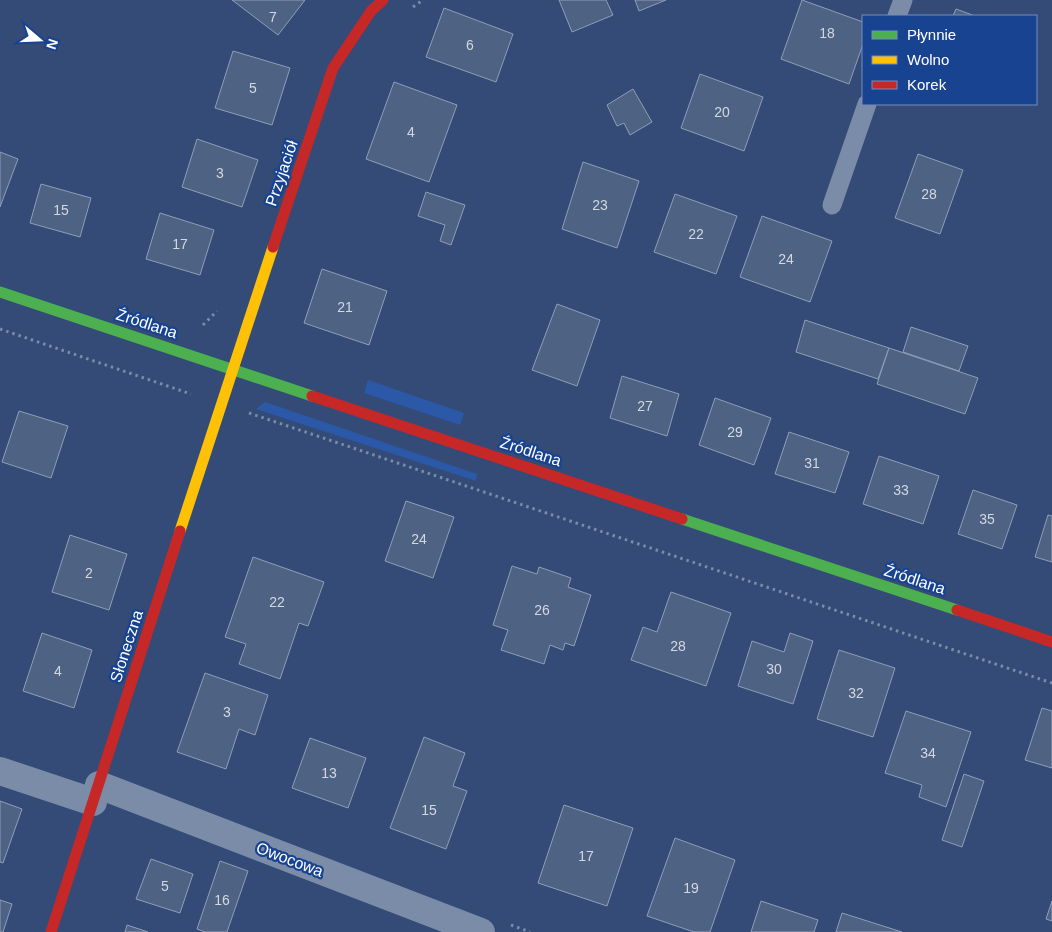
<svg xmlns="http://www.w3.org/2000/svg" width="1052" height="932" font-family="Arial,sans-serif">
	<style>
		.green { fill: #2b59a8 }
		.building { fill: #4e6284; stroke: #909eb7 }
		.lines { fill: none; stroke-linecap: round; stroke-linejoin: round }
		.path { stroke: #7b8ca9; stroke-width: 3; stroke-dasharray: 2.5 4; stroke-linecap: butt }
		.lane { stroke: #7b8ca9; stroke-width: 19 }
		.street { stroke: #7b8ca9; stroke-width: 28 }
		.fast { stroke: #4caf50; stroke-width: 11 }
		.slow { stroke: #ffc107; stroke-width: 11 }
		.jam { stroke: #c62828; stroke-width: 11 }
		.labels { text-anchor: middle; stroke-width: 4.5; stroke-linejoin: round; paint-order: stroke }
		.number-label { font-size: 14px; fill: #d3d8e0 }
		.street-label { font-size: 16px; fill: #fff; stroke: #184391 }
	</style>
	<rect width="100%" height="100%" fill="#334b76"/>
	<g class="green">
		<path d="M368,380l96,33 -4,12 -96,-32z"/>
		<path d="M265,402l212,72 -1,7 -220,-72z"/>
	</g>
	<g class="building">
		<path d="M232,0h73l-27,35z"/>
		<path d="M559,0h47l7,15 -41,17z"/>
		<path d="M635,0h31l-27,11z"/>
		<path d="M802,0l61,22v22l-14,40 -68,-25z"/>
		<path d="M444,8l69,26 -17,48 -70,-25z"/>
		<path d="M956,9l19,7h-22z"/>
		<path d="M233,51l57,17 -18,57 -57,-17z"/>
		<path d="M700,74l63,23 -19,54 -63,-23z"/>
		<path d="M394,82l63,23 -28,77 -63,-23z"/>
		<path d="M633,89l19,33 -22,13 -6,-12 -7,3 -10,-21z"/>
		<path d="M197,139l61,21 -16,47 -60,-20z"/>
		<path d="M0,152l18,7 -18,48z"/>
		<path d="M918,154l45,16 -23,64 -45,-16z"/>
		<path d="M583,162l56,19 -22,67 -55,-19z"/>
		<path d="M41,184l50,14 -11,39 -50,-14z"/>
		<path d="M426,192l39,13 -14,40 -11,-4 5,-16 -27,-9z"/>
		<path d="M675,194l62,22 -21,58 -62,-22z"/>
		<path d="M160,213l54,17 -14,45 -54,-16z"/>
		<path d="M762,216l70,25 -22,61 -70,-25z"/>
		<path d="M322,269l65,22 -18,54 -65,-22z"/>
		<path d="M557,304l43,16 -23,66 -45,-16z"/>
		<path d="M805,320l84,28 -11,31 -82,-27z"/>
		<path d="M911,327l57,19 -9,25 -56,-19z"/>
		<path d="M889,348l89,30 -13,36 -88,-30z"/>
		<path d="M622,376l57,18 -12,42 -57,-18z"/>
		<path d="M715,398l56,20 -17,47 -55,-20z"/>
		<path d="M19,411l49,15 -17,52 -49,-16z"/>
		<path d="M789,432l60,20 -14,41 -60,-19z"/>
		<path d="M879,456l60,20 -16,48 -60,-20z"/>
		<path d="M973,490l44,15 -15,44 -44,-15z"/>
		<path d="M406,501l48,16 -21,61 -48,-17z"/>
		<path d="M1048,515l4,1v46l-17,-5z"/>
		<path d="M70,535l57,19 -18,56 -57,-18z"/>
		<path d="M253,557l71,25 -16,44 -9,-3 -19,56 -41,-15 7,-20 -21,-7z"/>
		<path d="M512,566l25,8 2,-7 32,11 -3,9 23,8 -17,51 -9,-3 -2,7 -13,-5 -6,19 -43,-14 7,-20 -15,-5z"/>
		<path d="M671,592l60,21 -25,73 -75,-26 12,-33 14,5z"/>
		<path d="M42,633l50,17 -18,58 -51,-17z"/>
		<path d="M790,633l23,8 -20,63 -55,-18 14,-45 32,11z"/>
		<path d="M839,650l56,18 -22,69 -56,-18z"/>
		<path d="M205,673l63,22 -13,40 -16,-6 -13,40 -49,-17z"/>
		<path d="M1042,708l10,3v57l-27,-8z"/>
		<path d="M906,711l65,21 -25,75 -27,-10 3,-12 -37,-12z"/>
		<path d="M424,737l41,16 -12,33 14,5 -21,58 -56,-21z"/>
		<path d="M310,738l56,20 -18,50 -56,-20z"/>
		<path d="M964,774l20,7 -22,66 -20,-7z"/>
		<path d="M0,801l22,8 -19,54 -3,-1z"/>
		<path d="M564,805l69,23 -26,78 -69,-23z"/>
		<path d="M675,838l60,22 -25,72h-16l-47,-16z"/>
		<path d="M151,859l42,15 -13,39 -44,-14z"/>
		<path d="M220,861l28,10 -21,61h-22l-8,-3z"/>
		<path d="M0,900l12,4 -9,28h-3z"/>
		<path d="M761,901l57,19 -4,12h-63z"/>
		<path d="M1052,901v20l-6,-2z"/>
		<path d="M842,913l60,19h-66z"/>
		<path d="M127,925l21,7h-23z"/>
	</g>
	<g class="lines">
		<g class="path">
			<path d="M413,7l10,-7"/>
			<path d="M203,325l14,-14"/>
			<path d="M0,329l191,65"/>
			<path d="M249,413l803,270"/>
			<path d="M511,925l19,7"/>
		</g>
		<g class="lane">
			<path d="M897,16l6,-16"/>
			<path d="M832,205l35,-101"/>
		</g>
		<g class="street">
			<path d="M0,771l93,31"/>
			<path d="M99,785l382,147"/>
		</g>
		<g class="fast">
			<path d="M0,292l312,104"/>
			<path d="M682,519l275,91"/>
		</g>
		<path class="slow" d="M180,531l93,-284"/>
		<g class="jam">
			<path d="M273,247l60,-179 38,-57 12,-11"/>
			<path d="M312,396l370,123"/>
			<path d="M957,610l95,32"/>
			<path d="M51,932l129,-401"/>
		</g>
	</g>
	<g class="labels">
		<g class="number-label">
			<text x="273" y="22">7</text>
			<text x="827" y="38">18</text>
			<text x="470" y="50">6</text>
			<text x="253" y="93">5</text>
			<text x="722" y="117">20</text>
			<text x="411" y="137">4</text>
			<text x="220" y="178">3</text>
			<text x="929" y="199">28</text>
			<text x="600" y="210">23</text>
			<text x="61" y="215">15</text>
			<text x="696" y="239">22</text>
			<text x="180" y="249">17</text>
			<text x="786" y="264">24</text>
			<text x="345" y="312">21</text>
			<text x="645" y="411">27</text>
			<text x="735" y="437">29</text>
			<text x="812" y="468">31</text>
			<text x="901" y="495">33</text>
			<text x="987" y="524">35</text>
			<text x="419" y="544">24</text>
			<text x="89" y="578">2</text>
			<text x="277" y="607">22</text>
			<text x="542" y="615">26</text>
			<text x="678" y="651">28</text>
			<text x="774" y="674">30</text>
			<text x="58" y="676">4</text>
			<text x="856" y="698">32</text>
			<text x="227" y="717">3</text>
			<text x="928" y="758">34</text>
			<text x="329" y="778">13</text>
			<text x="429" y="815">15</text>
			<text x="586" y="861">17</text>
			<text x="165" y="891">5</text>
			<text x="691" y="893">19</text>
			<text x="222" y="905">16</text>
		</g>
		<g class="street-label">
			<text transform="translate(281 173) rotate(-71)" y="6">Przyjaciół</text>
			<text transform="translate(147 323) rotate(18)" y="6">Źródlana</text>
			<text transform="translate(531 451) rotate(18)" y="6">Źródlana</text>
			<text transform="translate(915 579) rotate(18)" y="6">Źródlana</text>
			<text transform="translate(126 646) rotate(-72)" y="6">Słoneczna</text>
			<text transform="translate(290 859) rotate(21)" y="6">Owocowa</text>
		</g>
	</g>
	<rect x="862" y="15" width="175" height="90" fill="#184391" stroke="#748ebd"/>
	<rect x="872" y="31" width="25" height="8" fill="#4caf50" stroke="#748ebd"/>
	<text x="907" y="40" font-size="15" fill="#ffffff">Płynnie</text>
	<rect x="872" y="56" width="25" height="8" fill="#ffc107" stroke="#748ebd"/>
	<text x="907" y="65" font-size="15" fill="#ffffff">Wolno</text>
	<rect x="872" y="81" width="25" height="8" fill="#c62828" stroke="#748ebd"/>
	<text x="907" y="90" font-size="15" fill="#ffffff">Korek</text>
	<g transform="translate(40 40) rotate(109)" stroke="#184391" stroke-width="4" paint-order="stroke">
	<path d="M0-4L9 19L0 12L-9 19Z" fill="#ffffff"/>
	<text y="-8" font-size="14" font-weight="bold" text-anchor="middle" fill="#ffffff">N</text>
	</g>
</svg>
